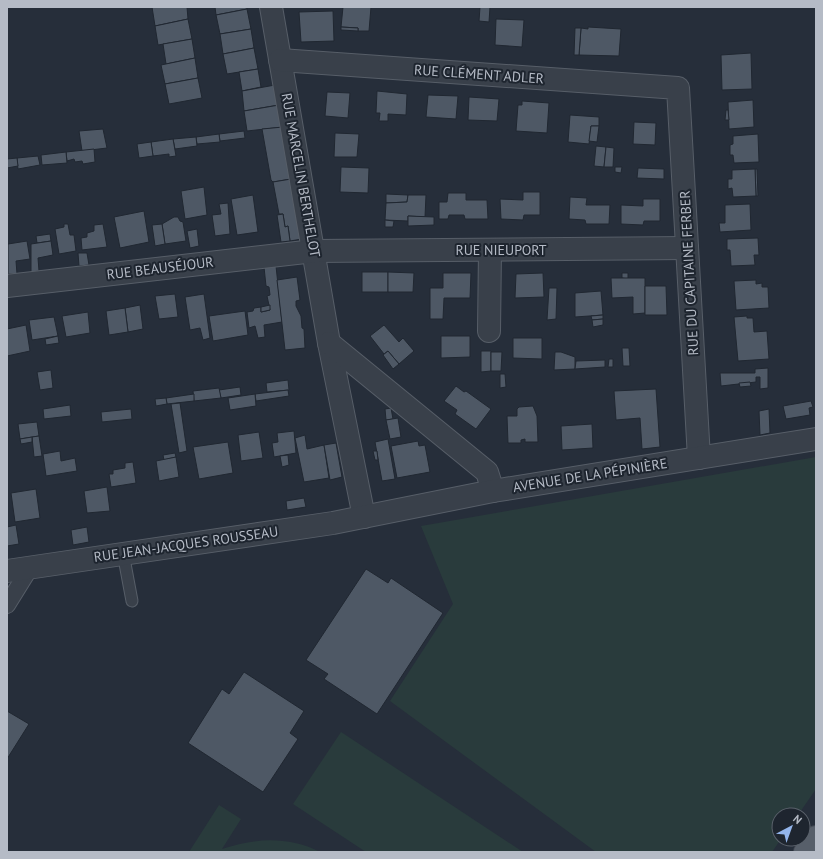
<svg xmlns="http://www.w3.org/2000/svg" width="823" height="859" font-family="'PT Sans',sans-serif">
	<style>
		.garden { fill: #293b3c }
		.building { fill: #4e5865; stroke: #202731 }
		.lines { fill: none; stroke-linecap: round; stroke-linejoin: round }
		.service-casing { stroke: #575e68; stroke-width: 13 }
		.pedestrian-casing { stroke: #575e68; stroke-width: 18 }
		.minor-casing { stroke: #575e68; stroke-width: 24 }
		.primary-casing { stroke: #424953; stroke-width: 24 }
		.service { stroke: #39404a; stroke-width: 11 }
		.pedestrian { stroke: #39404a; stroke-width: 16 }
		.minor { stroke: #39404a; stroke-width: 22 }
		.primary { stroke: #575f6a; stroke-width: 22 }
		.labels { text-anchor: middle; stroke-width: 4; stroke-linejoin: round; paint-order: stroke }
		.street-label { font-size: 14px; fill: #b5bbc6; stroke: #1e252f }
	</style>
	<rect width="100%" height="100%" fill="#262e3a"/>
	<g class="garden">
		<path d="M816,457v332l-18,26h-19v24h2l-9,13h-176l-206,-151 63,-97 -32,-78z"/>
		<path d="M341,732l182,120h-157l-73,-48z"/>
		<path d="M219,805l22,14 -19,30c32,-11 66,-13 98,3h-131z"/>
	</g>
	<g class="building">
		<path d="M152,7h35l1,12 -33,7z"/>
		<path d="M215,7h32v2l-31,6z"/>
		<path d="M343,7h28l-2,24h-11v-3l-17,-1z"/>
		<path d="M480,7h10l-1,15 -10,-1z"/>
		<path d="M247,9l4,20 -31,5 -4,-19z"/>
		<path d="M333,11l1,30 -33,1 -2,-30z"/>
		<path d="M188,19l4,20 -34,6 -3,-19z"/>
		<path d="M496,19l28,1 -2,27 -27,-2z"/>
		<path d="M341,27l17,1v3l-17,-1z"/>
		<path d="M588,27l33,2 -2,27 -40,-1 2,-27 7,1z"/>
		<path d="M575,28h6l-2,27h-5z"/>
		<path d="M251,29l3,19 -31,6 -3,-20z"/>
		<path d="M192,39l3,19 -29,6 -3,-20z"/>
		<path d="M254,48l4,21 -31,5 -4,-20z"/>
		<path d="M751,53l1,36 -30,1 -1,-35z"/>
		<path d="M195,58l3,20 -33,6 -4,-19z"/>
		<path d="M258,69l3,18 -19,4 -3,-19z"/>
		<path d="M198,78l4,20 -33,6 -4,-20z"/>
		<path d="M275,85l4,20 -35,6 -2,-20z"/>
		<path d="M377,91l30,3 -1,21 -18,-1v7h-9l1,-8h-4z"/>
		<path d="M327,92l23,1 -2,25 -23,-2z"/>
		<path d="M428,95l30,1 -2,23 -30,-2z"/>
		<path d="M469,97l30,2 -2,22 -29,-1z"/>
		<path d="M753,100l1,27 -25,2 -1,-27z"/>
		<path d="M522,101l27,2 -2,30 -31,-2 2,-26h4z"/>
		<path d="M279,105l4,22 -36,4 -3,-20z"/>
		<path d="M726,110h2l1,10h-4z"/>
		<path d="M570,115l29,2v9h-8l-2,18 -21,-2z"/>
		<path d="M634,122l22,1 -1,22 -22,-1z"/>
		<path d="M591,126h8l-2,16 -8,-1z"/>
		<path d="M283,127l8,52 -18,3 -2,-2 -9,-51z"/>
		<path d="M103,129l4,19 -25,3 -3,-20z"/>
		<path d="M244,131l1,7 -25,3 -1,-7z"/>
		<path d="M335,133l24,1 -2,23h-23z"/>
		<path d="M219,134l1,8 -23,2 -1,-7z"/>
		<path d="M758,134l1,28 -25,1 -1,-8h-3v-10l3,-1v-8z"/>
		<path d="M196,137l1,9 -22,3 -2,-10z"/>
		<path d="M173,139l3,17 -7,1v-3l-16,2 -2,-14z"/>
		<path d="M151,142l2,14 -14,2 -2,-14z"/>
		<path d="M596,146l10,1 -2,20 -10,-1z"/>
		<path d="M606,147l8,1 -1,19h-9z"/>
		<path d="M94,149l1,13 -12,2 -1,-3 -7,1 -1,-3 -7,2 -1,-9z"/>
		<path d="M66,152l1,11 -25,2 -1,-10z"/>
		<path d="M38,156l2,9 -22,4 -1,-11z"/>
		<path d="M17,158l1,8 -11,2v-9z"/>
		<path d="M341,167l28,1 -1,25 -28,-1z"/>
		<path d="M615,167h7l-1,6 -6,-1z"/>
		<path d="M638,168l26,1v10l-27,-1z"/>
		<path d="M755,169h2l1,27h-2z"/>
		<path d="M755,169l1,27 -23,1 -1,-9 -4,1v-10h4v-9z"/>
		<path d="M291,179l11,60 -12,2 -2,-15 -3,1 -2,-13h-4l-6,-32z"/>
		<path d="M204,187l3,28 -22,4 -4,-28z"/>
		<path d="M523,192h17v23h-16l-1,5 -22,-1 -1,-20 23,1z"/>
		<path d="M448,193h18v7h21l1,19h-23l-1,-4h-15l-1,4h-9v-17h8z"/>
		<path d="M386,194l22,1 -1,7 -21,1z"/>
		<path d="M253,195l5,37 -21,3 -6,-36z"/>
		<path d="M408,195h18l-1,22 -17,-1v5l-23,-1 1,-17 21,-1z"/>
		<path d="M570,197l17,1 -1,7h24l-1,19h-23l-1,-4 -16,-1z"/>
		<path d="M643,199h17v22h-16l-1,4 -22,-1v-19l22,1z"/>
		<path d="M228,203l2,31 -15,2 -3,-21 9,-1 -2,-10z"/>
		<path d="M750,204l1,26 -31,2 -1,-9h6v-18z"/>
		<path d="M144,211l5,31 -29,6 -6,-31z"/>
		<path d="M283,214l2,13 3,-1 2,15 -9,1 -4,-27z"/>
		<path d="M408,216l26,1v8l-26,1z"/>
		<path d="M174,217h4l2,4 3,1 3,19 -21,3 -3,-20z"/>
		<path d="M385,220l9,1 -1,6h-8z"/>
		<path d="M64,224h4l2,11h4l2,16 -17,3 -4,-25 9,-2z"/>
		<path d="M103,224l4,23 -25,3 -1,-12 6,-1v-4l7,-2v-6z"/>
		<path d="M162,224l3,20 -10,2 -3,-21z"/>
		<path d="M197,229l2,17 -9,2 -3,-17z"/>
		<path d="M50,234l1,7 -14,2 -1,-7z"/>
		<path d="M758,238l1,17h-5l1,10 -24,1 -1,-16h-3v-11z"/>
		<path d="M27,241l3,18 -14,2 1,13h-9v-30z"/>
		<path d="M51,241l2,14 -15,3 1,13 -8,1v-28z"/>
		<path d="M78,253h9l2,12 -10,1z"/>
		<path d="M276,266l6,56 -18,3 1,12 -7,1 -3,-12 -6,2 -2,-16 6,-1 1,-3 7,-1v5l9,-2 -3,-14 3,-1 -1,-8 -3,-1 -2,-19z"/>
		<rect x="362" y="272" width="26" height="20"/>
		<path d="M388,272l26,1 -1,19h-25z"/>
		<path d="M443,273h28l-1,25h-26l-1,21h-13v-31h13z"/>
		<path d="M543,273l1,24 -29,1 1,-24z"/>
		<path d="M622,273h6v6l-6,-1z"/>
		<path d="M297,277l3,23 -4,1v5l5,10 1,12 2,1 1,19 -20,2 -8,-70z"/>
		<path d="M611,278h34v35l-12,1v-17l-21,1z"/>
		<path d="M756,280v4l6,-1v4h6l1,21 -33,2 -2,-29z"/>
		<path d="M645,286h21l1,29h-22z"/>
		<path d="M549,288h8l-1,31 -9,1z"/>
		<path d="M601,291l2,24 -28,2v-24z"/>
		<path d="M175,294l3,23 -19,2 -4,-23z"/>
		<path d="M204,294l6,44 -7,2 -3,-12 -10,2 -5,-33z"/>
		<path d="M140,305l3,24 -15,3 -3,-24z"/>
		<path d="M270,305v5l-9,2v-5z"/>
		<path d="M125,308l3,24 -19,3 -3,-24z"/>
		<path d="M245,311l3,24 -35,6 -4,-25z"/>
		<path d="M88,312l2,21 -24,4 -4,-21z"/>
		<path d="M603,315v4l-11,1 -1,-4z"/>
		<path d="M747,316v2h6l1,14 13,-1 2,28 -31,2 -4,-44z"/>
		<path d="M54,317l4,19 -26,4 -3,-20z"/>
		<path d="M603,319v6l-10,2 -1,-7z"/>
		<path d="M26,325l4,26 -23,5v-27z"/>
		<path d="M384,325l15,17 4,-4 11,13 -15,13 -11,-13 -4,3 -14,-18z"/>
		<path d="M58,336l1,7 -13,2 -1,-6z"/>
		<path d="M441,336h29v21l-29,1z"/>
		<path d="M513,338h29v21l-29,-1z"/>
		<path d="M622,348h7l1,18h-7z"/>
		<path d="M388,351l11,13 -6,5 -10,-14z"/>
		<path d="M481,351h10v20l-10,1z"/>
		<path d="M491,352h11l-1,19h-10z"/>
		<path d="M555,352h6l14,5v12l-21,1z"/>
		<path d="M609,359h4v8h-5z"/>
		<path d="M605,360v7l-30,2 1,-8z"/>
		<path d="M768,368v20l-8,1v-12h-4v5l-35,4 -1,-13h35v-4z"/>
		<path d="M51,370l2,18 -13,2 -3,-18z"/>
		<path d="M500,374h5l1,13 -6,1z"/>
		<path d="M288,380l1,10 -22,2 -1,-9z"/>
		<path d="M750,382l1,4 -11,1 -1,-4z"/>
		<path d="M456,386l8,6 2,-1 25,18 -15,20 -21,-15 2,-4 -13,-9z"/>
		<path d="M240,387l1,8 -20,3 -2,-8z"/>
		<path d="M219,388l2,10 -27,3 -1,-10z"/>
		<path d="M656,389l4,58 -18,2 -2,-31 -24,2 -2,-29z"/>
		<path d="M288,390l1,6 -33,5 -1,-7z"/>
		<path d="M194,394v7l-27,3 -1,-6z"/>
		<path d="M255,394l1,12 -26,4 -2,-12z"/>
		<path d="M166,398l1,6 -11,2 -1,-7z"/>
		<path d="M811,401l2,6 -4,1 1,7 -24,4 -3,-13z"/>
		<path d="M180,403l7,48 -8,2 -8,-49z"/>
		<path d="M70,405l1,11 -27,3 -1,-10z"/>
		<path d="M533,406l4,10 1,26h-13v-3l-4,1v3h-13l-1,-27h10v-7l2,-2z"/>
		<path d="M391,408l2,11 -7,1 -1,-11z"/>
		<path d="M131,409l1,10 -30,3 -1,-10z"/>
		<path d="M769,409l1,24 -10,2 -1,-24z"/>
		<path d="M398,418l3,19 -11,2 -4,-19z"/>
		<path d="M37,422l2,14 -19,3 -2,-15z"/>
		<path d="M592,424l1,24 -31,2 -1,-24z"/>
		<path d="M294,431l2,22 -22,4 -2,-14 6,-1 -1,-9z"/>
		<path d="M259,432l4,26 -22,3 -3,-26z"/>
		<path d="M305,435l2,14 17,-4 5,33 -25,4 -9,-44z"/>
		<path d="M39,436l3,20 -8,1 -2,-20z"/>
		<path d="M32,437v5l-11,2 -1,-5z"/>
		<path d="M388,439l7,40 -13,2 -7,-39z"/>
		<path d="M418,441l1,5 6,-1 5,27 -33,6 -6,-32z"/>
		<path d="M228,442l5,31 -34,6 -6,-32z"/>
		<path d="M336,443l6,34 -12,3 -6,-35z"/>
		<path d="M60,451l1,10 14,-3 2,13 -31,5 -3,-22z"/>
		<path d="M373,451h4l1,9h-3z"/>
		<path d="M175,453l1,4 -12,3 -1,-5z"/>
		<path d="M288,455l1,10 -7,2 -2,-11z"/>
		<path d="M176,457l3,20 -20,4 -3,-20z"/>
		<path d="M133,462l3,21 -25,4 -2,-13h4v-4l12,-2v-5z"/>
		<path d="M107,487l3,24 -23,2 -3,-22z"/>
		<path d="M36,489l4,29 -25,4 -4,-29z"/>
		<path d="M304,498l2,9 -19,3 -1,-9z"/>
		<path d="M16,525l3,19 -12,2v-19z"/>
		<path d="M87,527l2,15 -16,3 -2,-15z"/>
		<path d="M366,569l22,14 3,-5 52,35 -66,101 -53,-35 4,-5 -22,-14z"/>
		<path d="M244,672l60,39 -14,22 8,6 -35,53 -75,-49 34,-54 7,5z"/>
		<path d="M7,711l22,13 -22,35z"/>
	</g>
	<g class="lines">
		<g class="service-casing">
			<path id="service" d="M123,553l9,48"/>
		</g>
		<g class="pedestrian-casing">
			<path id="pedestrian" d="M7,605l23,-37"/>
		</g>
		<g class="minor-casing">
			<g id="minor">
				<path d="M271,7l58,336 35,174"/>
				<path d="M280,60l398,28 21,370"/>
				<path d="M7,286l307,-35 373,-3"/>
				<path d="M489,331l1,-81"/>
				<path d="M329,343l158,129 6,19"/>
				<path d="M7,571l326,-48 160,-32 323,-52"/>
			</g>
		</g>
		<g class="primary-casing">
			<path id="primary" d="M805,852l11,-15"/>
		</g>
		<use href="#service" class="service"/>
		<use href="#pedestrian" class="pedestrian"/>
		<use href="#minor" class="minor"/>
		<use href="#primary" class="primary"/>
	</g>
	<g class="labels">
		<g class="street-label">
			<text transform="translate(479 74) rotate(4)" y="5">RUE CLÉMENT ADLER</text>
			<text transform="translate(301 175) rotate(80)" y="5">RUE MARCELIN BERTHELOT</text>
			<text x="501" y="255">RUE NIEUPORT</text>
			<text transform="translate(160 268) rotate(-7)" y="5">RUE BEAUSÉJOUR</text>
			<text transform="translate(689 273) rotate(-93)" y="5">RUE DU CAPITAINE FERBER</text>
			<text transform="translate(590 475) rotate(-9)" y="5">AVENUE DE LA PÉPINIÈRE</text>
			<text transform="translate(186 544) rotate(-8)" y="5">RUE JEAN-JACQUES ROUSSEAU</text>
		</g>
	</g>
	<rect width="823" height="859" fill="none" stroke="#b5bbc6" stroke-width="16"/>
	<g transform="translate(791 827) rotate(41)"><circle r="19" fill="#1e252f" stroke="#5a616b"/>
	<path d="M0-3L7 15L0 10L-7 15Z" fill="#93b5ec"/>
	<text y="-6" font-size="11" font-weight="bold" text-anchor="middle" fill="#b5bbc6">N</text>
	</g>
</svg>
